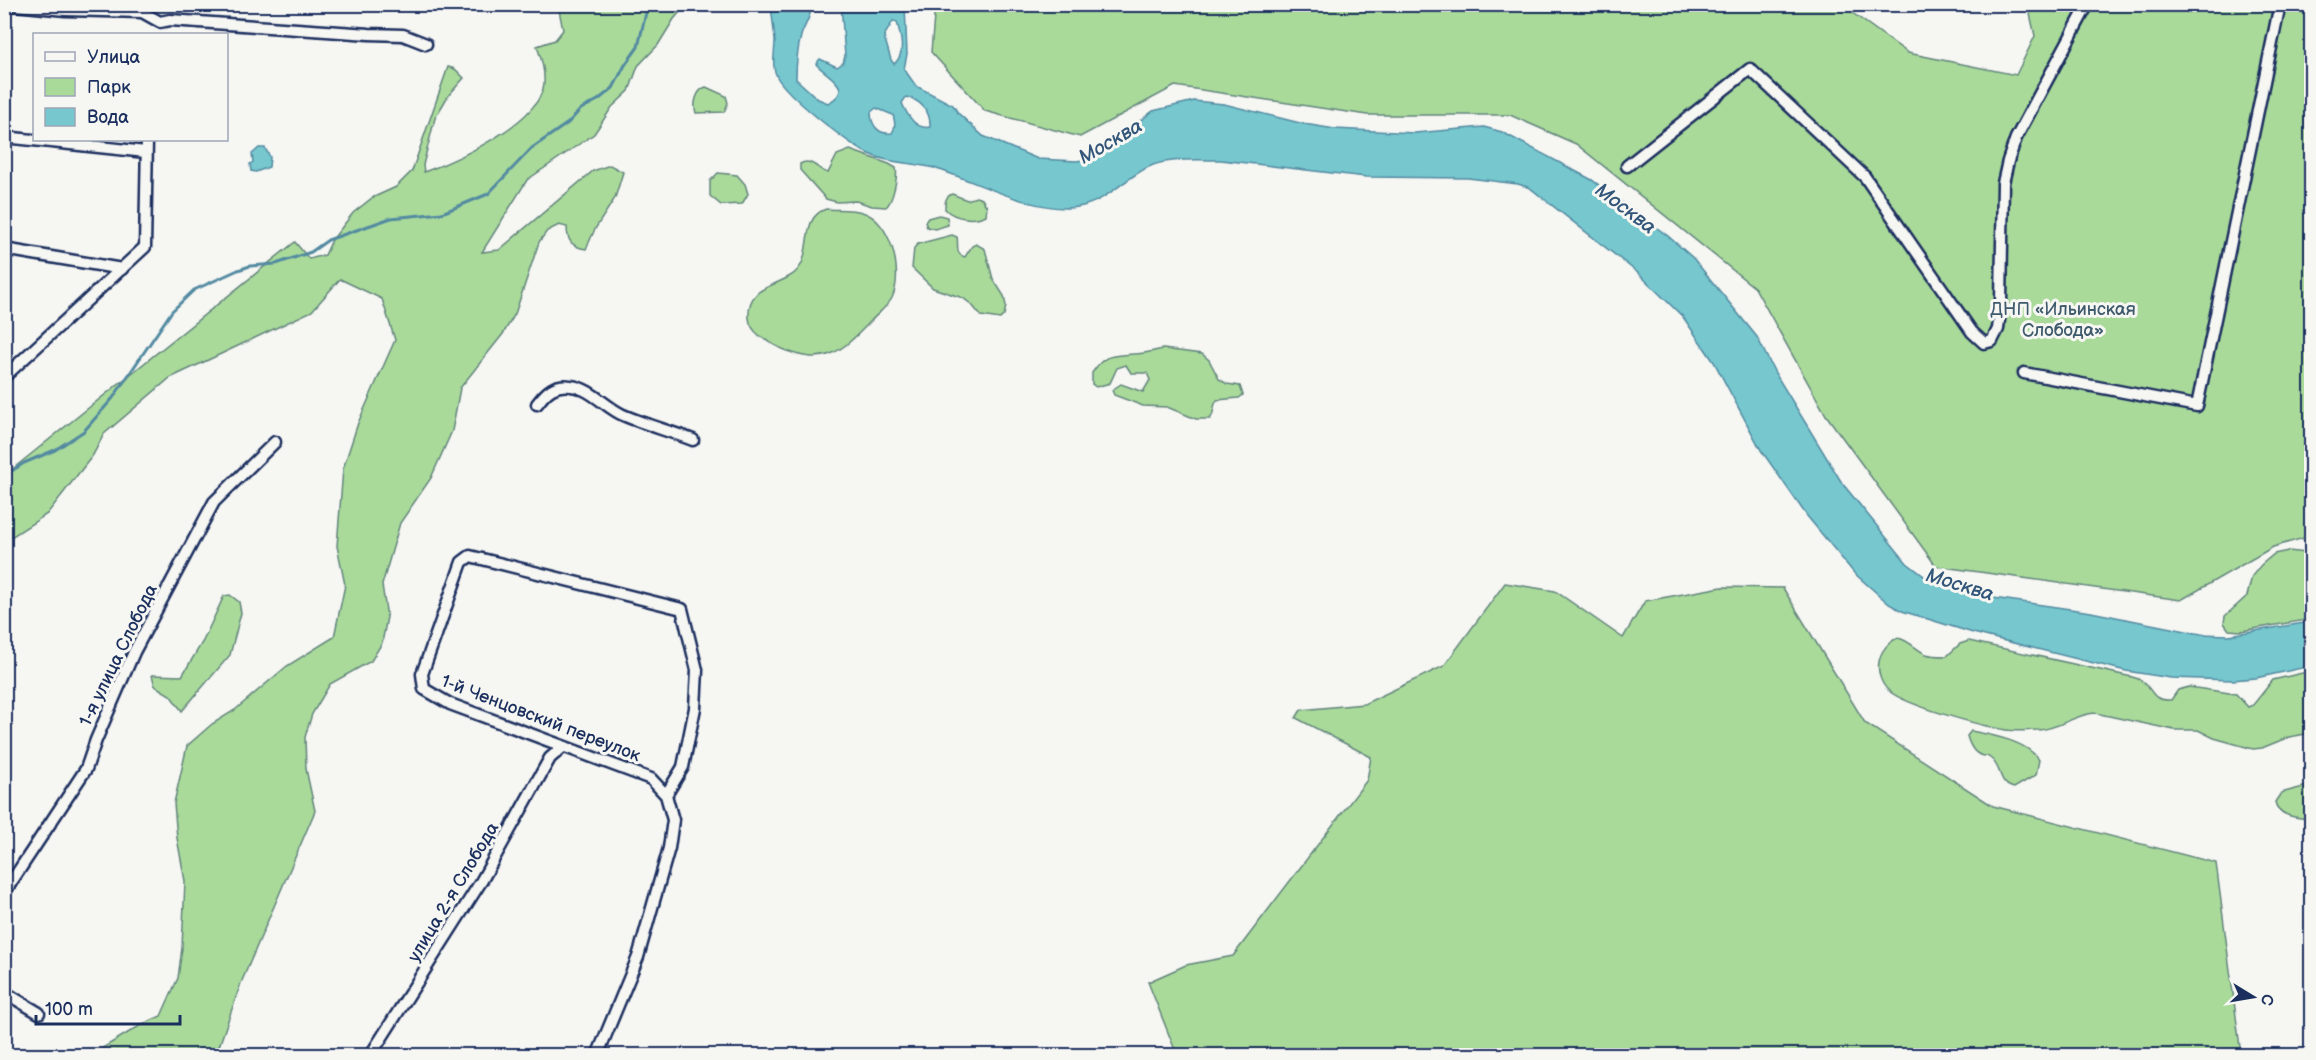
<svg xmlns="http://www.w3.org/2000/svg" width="2316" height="1060" font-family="'Balsamiq Sans',sans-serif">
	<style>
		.green { fill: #a9da9a; stroke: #62847c; stroke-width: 1.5 }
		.water { fill: #76c7ce; stroke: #528aa1; stroke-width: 1.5; fill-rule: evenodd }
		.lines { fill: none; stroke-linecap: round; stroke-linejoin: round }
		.stream { stroke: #528aa1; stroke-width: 3 }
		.minor-casing { stroke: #1b2f5e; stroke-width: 15 }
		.minor { stroke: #f6f6f2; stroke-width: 10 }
		.labels { text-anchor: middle; stroke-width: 6; stroke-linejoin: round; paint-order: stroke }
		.park-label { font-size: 18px; fill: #3e5a6d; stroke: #f6f6f2 }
		.street-label { font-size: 18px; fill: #1b2f5e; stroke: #f6f6f2 }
		.water-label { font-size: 20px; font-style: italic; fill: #32557a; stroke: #f6f6f2 }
	</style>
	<rect width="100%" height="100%" fill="#f6f6f2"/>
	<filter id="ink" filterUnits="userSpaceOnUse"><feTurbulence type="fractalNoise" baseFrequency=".0167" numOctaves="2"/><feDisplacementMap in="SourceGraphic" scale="12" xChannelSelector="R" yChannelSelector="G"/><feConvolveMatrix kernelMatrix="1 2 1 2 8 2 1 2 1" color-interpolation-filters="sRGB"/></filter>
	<g filter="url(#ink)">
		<g class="green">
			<path d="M1840,4l68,49 108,22 19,-39 -7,-31h283v531l-38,11 -92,53 -245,-34 -110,-151 -71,-127 -179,-144 -66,-29h-143l-192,-29 -95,51 -95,-26 -54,-59 4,-47z"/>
			<path d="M554,5h132l-12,14 -16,26 -20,21 -9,25 -17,16 -18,27 -67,46 -45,72 17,-2 94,-79 17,-6 13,7 -8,26 -20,31 -9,20c-14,-2 -19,-8 -19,-22l-8,-2 -12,6 -8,11 -24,72 -12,20 -43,54 -8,43 -21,47 -31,45 -18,62 5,32 -5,26 -11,18 -41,23 -18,30 -7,23 1,32 9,42 -74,172 -25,72h-125l50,-30 20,-9 17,-38 4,-30 3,-67 -8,-43 -3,-35 13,-57 25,-22 23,-14 52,-44 47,-29 11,-52 -8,-39 6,-77 15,-46 37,-83 -13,-41 -42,-20 -28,32 -142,67 -66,56 -11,21 -46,59 -42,27v-66l290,-233 14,17 16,-4 7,-15 21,-27 19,-15 24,-11 16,-16 36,-104 7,2 9,9 -16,18 -13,22 -12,47 1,7c33,-12 117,-50 120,-89 1,-13 -3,-25 -7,-37l18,-6 8,-10 -4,-20z"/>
			<path d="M706,87l20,9 2,7 -4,9 -28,1c-3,-9 0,-23 10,-26z"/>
			<path d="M850,150l39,14 7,4c2,9 -3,33 -10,39l-14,-1 -16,-5 -19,1 -11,-3 -26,-29v-6c12,-7 17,6 28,9l9,-18z"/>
			<path d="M718,173l19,2 8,9 3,10 -6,10 -21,1 -11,-9v-15z"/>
			<path d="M952,194l15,6 9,-3 6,2 5,8 -1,8c-12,6 -31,4 -41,-6 0,-7 0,-12 7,-15z"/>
			<path d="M826,209c11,1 25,0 36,3 29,8 42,60 30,86 -4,8 -15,16 -21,23 -31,32 -46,47 -91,27 -12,-6 -30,-15 -31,-30 -3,-40 41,-28 53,-55 8,-18 1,-47 24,-54z"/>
			<path d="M939,215l8,2 1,8 -13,4 -8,-2 -2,-5 3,-4z"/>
			<path d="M952,235l5,2c2,8 -3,17 8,20l7,-11 4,-2 9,5 8,30 11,17 2,10 -2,9 -4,4 -19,-3 -9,-11 -9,-7 -30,-10 -21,-20 2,-20 4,-4z"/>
			<path d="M1163,349l39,5 7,6 10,19 8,5 13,2 3,9 -4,3 -22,2c-5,7 -2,13 -7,19h-14l-29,-12 -24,-1 -29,-11 -2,-5 9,-6 22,8 7,-12 -3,-7h-16l-5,-8 -9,3 -7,15 -14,4 -4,-3v-11c13,-20 20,-17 42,-19 9,0 19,-3 29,-5z"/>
			<path d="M2288,551l19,2 4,3v63l-70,12 -12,-1 -5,-7 1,-7 22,-20 5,-20 9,-11 13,-11z"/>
			<path d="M1505,583l50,8 68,47 22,-37 77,-14 61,1 82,135 128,83 223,57 25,192h-1064l-29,-73 38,-17 47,-9 134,-176 4,-23 -75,-39 5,-8 63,-6 80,-38z"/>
			<path d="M230,595l9,7 2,11 -11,42 -48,56 -12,-16 -15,-9 -3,-11 30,1 21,-35 21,-45z"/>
			<path d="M1898,638c11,2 18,12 28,16 6,2 14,2 21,2l13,-12 9,-3 163,36c4,1 7,2 10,4 12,8 8,20 29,19l7,-10 11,-3 47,7 12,13 5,-2 20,-25 38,-9v62l-22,4 -27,11 -9,1 -39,-11 -16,-8h-24l-79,-17c-20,1 -36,16 -57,17 -10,0 -22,2 -32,0 -24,-4 -99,-24 -117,-39 -8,-7 -12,-19 -10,-29 1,-10 10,-21 19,-24z"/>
			<path d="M1971,731c21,4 56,10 68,29l-3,15 -22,13c-17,-4 -11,-21 -24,-30 -3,-3 -5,-1 -9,-3 -8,-2 -12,-12 -14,-19z"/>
			<path d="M2311,785v34c-12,-1 -33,-2 -36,-17l6,-9z"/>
		</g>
		<g class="water">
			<path d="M771,5h40c1,12 -7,20 -10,31 -4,15 -5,28 -5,43l22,20 10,4c29,-15 -3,-28 -12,-39l4,-5 17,8 6,-4 2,-7 -4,-51h64l2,49 -3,15 12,17 37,19 5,8 25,23 55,23 39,2 13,-3 63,-47 41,-10 30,3 80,20 31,5 80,4 69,-6 18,5 90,48 76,56 25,22 64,79 18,36 67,110 65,80 21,16 51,17 112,16 110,22 28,1 82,-13v44l-55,12 -24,2 -61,-2 -45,-7 -153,-38 -71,-22 -13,-7 -35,-31 -47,-57 -46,-66 -47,-88 -31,-45 -45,-44 -108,-85 -12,-4 -50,-6 -102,-1 -145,-17c-19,0 -50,-2 -68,5 -26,10 -45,37 -75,42 -46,7 -104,-28 -148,-40 -22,-5 -46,-4 -67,-16 -20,-12 -75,-54 -86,-74 -6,-11 -2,-24 -2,-36 -1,-12 -3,-24 -4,-36zM893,21l4,1c4,15 9,32 -3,42l-3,-4 -7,-24zM906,97c15,3 25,15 24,30 -14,3 -23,-12 -28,-24zM876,108l17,7c2,7 3,12 -1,18 -14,2 -21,-8 -21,-21z"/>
			<path d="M259,148h6l5,9 -1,10 -13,5 -5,-1 -1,-7 3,-2 -1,-8z"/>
		</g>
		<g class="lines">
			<path class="stream" d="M4,476l20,-13 31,-13 29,-19 29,-33 59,-87 22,-21 44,-20 12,-4 26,-2 35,-12 17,-12 63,-22 51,-5 46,-19 44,-46 36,-25 13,-14 17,-9 15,-12 12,-23 13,-18 10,-43"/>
			<g class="minor-casing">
				<g id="minor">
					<path d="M5,4l60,6 77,2 18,10 10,-2 199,14 34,1 23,9"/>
					<path d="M4,137l142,15"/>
					<path d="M1627,166l123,-97 115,108 107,155 12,11 8,-2 6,-12 3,-26 2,-120 5,-22 8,-23 72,-134"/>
					<path d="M4,249l118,20"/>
					<path d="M2024,373l173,33 83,-402"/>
					<path d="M4,377l141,-130 2,-107"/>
					<path d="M537,404c9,-12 18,-21 34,-18 20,2 35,22 52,29 23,10 47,16 70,25"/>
					<path d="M4,893l82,-124 10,-29 38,-88 80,-150 61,-60"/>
					<path d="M4,992l35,21"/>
					<path d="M370,1056l112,-176 68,-122 13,-11"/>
					<path d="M597,1056l41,-99 31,-109 4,-28 -7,-25 -15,-16 -201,-75 -26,-15 -2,-15 40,-112 8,-6 212,53 15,61 -2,38 -12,59 -17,28"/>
				</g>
			</g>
			<use href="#minor" class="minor"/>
		</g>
	</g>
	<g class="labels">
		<g class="park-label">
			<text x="2063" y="315">ДНП «Ильинская<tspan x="2063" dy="21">Слобода»</tspan></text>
		</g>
		<g class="street-label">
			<text transform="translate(118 655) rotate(-64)" y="6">1-я улица Слобода</text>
			<text transform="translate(541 718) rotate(21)" y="6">1-й Ченцовский переулок</text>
			<text transform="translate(453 892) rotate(-59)" y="6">улица 2-я Слобода</text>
		</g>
		<g class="water-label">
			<text transform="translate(1110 141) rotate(-30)" y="7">Москва</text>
			<text transform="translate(1626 208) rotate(37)" y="7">Москва</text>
			<text transform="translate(1960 584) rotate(17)" y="7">Москва</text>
		</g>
	</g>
	<rect width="2316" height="1060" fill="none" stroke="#f6f6f2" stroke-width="24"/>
	<rect x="12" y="12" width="2292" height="1036" fill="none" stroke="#1b2f5e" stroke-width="2" filter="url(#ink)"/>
	<rect x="33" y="33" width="195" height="108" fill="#f6f6f2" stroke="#9ea6b7" stroke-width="1.5"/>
	<rect x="45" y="52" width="30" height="9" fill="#f6f6f2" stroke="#9ea6b7" stroke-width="1.5"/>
	<text x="87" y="63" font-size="18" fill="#1b2f5e">Улица</text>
	<rect x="45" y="78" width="30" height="18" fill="#a9da9a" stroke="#9ea6b7" stroke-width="1.5"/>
	<text x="87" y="93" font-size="18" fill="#1b2f5e">Парк</text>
	<rect x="45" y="108" width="30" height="18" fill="#76c7ce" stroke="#9ea6b7" stroke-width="1.5"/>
	<text x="87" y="123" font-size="18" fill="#1b2f5e">Вода</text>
	<g transform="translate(2253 997) rotate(101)" stroke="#f6f6f2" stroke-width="4.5" paint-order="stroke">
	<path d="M0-4.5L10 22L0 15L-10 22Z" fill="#1b2f5e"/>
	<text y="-9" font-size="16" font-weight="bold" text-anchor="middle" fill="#1b2f5e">С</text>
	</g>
	<path d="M36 1015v9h144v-9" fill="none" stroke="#1b2f5e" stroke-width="3"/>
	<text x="45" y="1015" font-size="18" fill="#1b2f5e" stroke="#f6f6f2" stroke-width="4.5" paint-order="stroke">100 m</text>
</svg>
